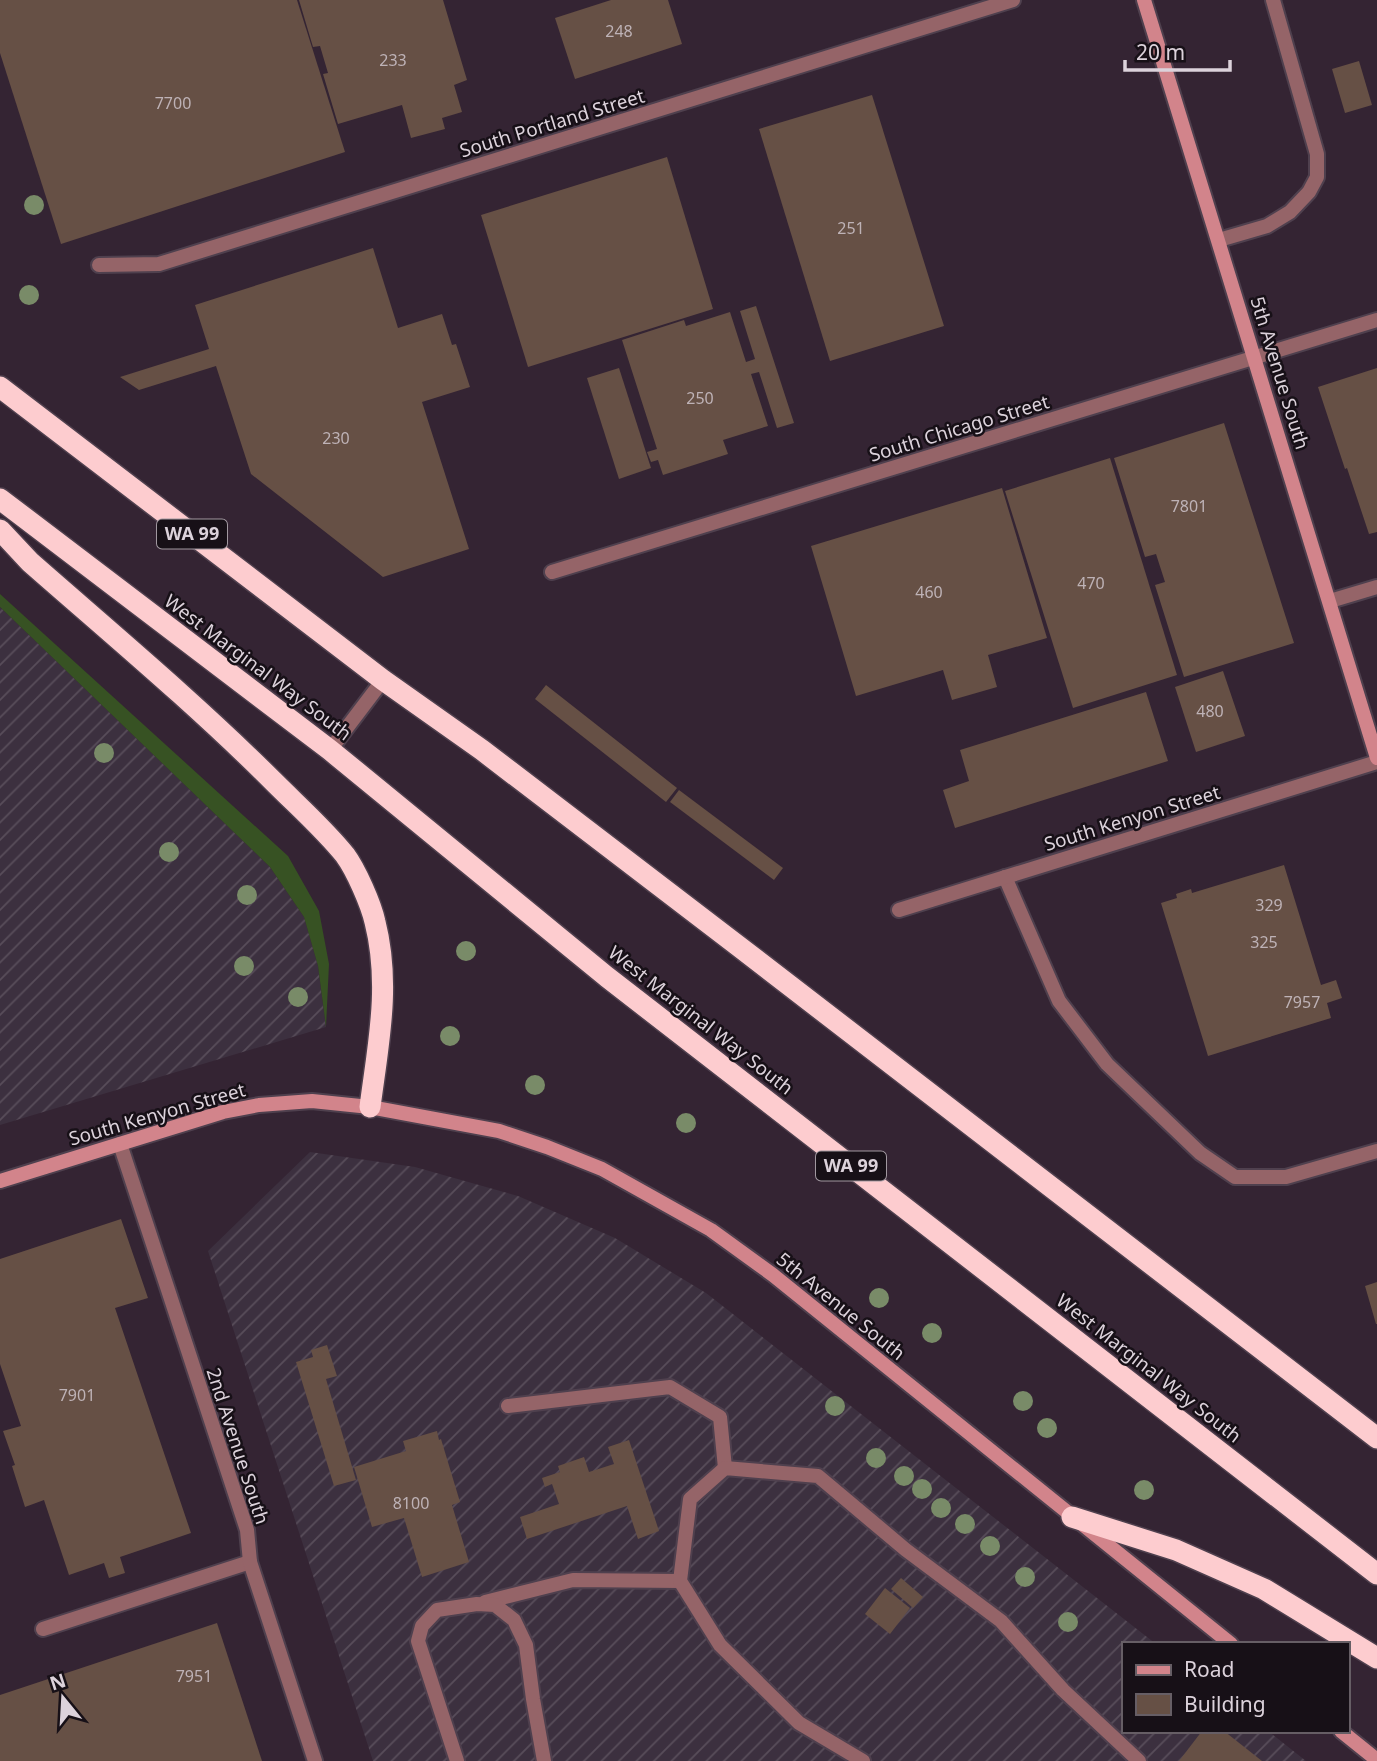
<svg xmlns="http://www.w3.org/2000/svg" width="1377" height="1761" font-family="'Noto Sans',sans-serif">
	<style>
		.industrial { fill: url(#industrial-furrows) }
		.grass { fill: #375223 }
		.building { fill: #665045 }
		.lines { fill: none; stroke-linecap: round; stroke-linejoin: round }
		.lane-casing { stroke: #4f404e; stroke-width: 18 }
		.street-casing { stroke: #4f404e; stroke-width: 18 }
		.secondary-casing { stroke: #4f404e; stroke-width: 18 }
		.highway-casing { stroke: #4f404e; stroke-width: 24 }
		.lane { stroke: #956468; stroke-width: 14 }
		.street { stroke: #956468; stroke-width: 14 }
		.secondary { stroke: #d2848b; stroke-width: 14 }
		.highway { stroke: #fdcccf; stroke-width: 21 }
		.tree { fill: #798b68 }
		.labels { text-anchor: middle; stroke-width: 5; stroke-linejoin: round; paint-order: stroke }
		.number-label { font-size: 16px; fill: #beb2b6 }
		.shield { fill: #171017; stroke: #a198a0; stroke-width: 2 }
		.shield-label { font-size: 18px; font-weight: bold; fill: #dcd2db }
		.street-label { font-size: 19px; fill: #dcd2db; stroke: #171017 }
	</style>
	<defs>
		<pattern id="industrial-furrows" width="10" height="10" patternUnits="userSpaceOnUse" patternTransform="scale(1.75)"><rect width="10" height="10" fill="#3c303f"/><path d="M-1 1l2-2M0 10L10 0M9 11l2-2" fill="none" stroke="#584d5a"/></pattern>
	</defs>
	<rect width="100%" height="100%" fill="#342433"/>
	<g class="industrial">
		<path d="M0,607l270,260 34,50 14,49 8,61 -326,98z"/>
		<path d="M310,1152l105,15 103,29 97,42 91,55 450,351h-33v87h145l38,30h-933l-165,-510z"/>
	</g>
	<path class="grass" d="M0,594l288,262 31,55 10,53 -3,63 -8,-61 -14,-49 -34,-50 -270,-260z"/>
	<g class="building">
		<path d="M0,0h297l48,152 -284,92 -61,-191z"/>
		<path d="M299,0h144l24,80 -13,5 8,27 -20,6 3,11 -34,9 -9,-33 -64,19 -15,-50 5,-1 -8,-27 -7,1z"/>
		<path d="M611,0h57l14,44 -107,35 -20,-61z"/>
		<path d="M1359,61l13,44 -27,8 -13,-44z"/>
		<path d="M872,95l72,231 -114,35 -71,-232z"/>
		<path d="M667,157l46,152 -185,58 -47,-152z"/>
		<path d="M373,248l25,80 44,-14 10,31 4,-1 14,43 -48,15 47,147 -86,28 -132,-103 -35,-108 -77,24 -19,-13 89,-28 -14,-44z"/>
		<path d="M756,306l38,117 -17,5 -18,-56 -8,2 17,52 -45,14 5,14 -65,21 -5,-15 -7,2 -4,-10 10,-3 -35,-109 62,-20 2,6 44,-14 16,50 9,-3 -15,-48z"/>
		<path d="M619,368l32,100 -32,11 -32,-101z"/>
		<path d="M1377,368v164l-8,2 -22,-66 -2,1 -27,-82z"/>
		<path d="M1224,423l70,220 -110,34 -29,-92 10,-3 -9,-28 -11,3 -31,-99z"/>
		<path d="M1110,458l67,217 -104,33 -68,-217z"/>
		<path d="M1002,488l45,150 -59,17 9,32 -45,13 -9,-30 -87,26 -45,-150z"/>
		<path d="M1223,671l22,65 -49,16 -21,-65z"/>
		<path d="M546,685l131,103 -11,14 -131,-103z"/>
		<path d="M1146,692l22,69 -213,67 -12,-38 26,-9 -9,-31z"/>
		<path d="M679,790l104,78 -9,12 -104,-78z"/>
		<path d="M1284,865l37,120 15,-5 6,18 -15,5 4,15 -123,38 -47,-153 16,-5 -1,-4 15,-5 1,4z"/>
		<path d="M121,1219l27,79 -33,10 76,225 -71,24 5,16 -16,5 -5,-15 -35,12 -25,-75 -19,7 -13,-41 3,-1 -12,-34 18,-5 -21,-62v-105z"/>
		<path d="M1377,1282v42h-1l-11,-38z"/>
		<path d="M327,1345l10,31 -11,3 30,101 -22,6 -38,-124 17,-5 -2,-7z"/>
		<path d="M437,1431l2,9 2,-1 19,63 -8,3 17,57 -47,15 -18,-59 -32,9 -18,-60 52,-16 -3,-10z"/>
		<path d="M629,1440l30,91 -21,8 -11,-33 -100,33 -7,-22 39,-13 -7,-20 -7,3 -3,-9 18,-6 -2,-6 26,-9 5,15 25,-8 -6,-17z"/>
		<path d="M901,1578l22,19 -10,11 -22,-19z"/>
		<path d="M885,1588l25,20 -20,26 -25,-20z"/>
		<path d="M217,1623l45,138h-262v-66z"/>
		<path d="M1202,1731h22l38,30h-83z"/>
	</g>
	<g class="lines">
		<g class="lane-casing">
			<g id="lane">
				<path d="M1219,240l48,-14 23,-14 19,-20 8,-15v-23l-44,-154"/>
				<path d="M1330,601l47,-14"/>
				<path d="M330,750l53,-70"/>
				<path d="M1005,877l54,124 48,63 93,89 35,24h51l91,-26"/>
				<path d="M508,1406l162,-19 50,30 5,51"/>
				<path d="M485,1602l88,-22 107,1"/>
				<path d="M43,1629l207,-67"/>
				<path d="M457,1761l-39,-120 4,-15 15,-16 40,-6 18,1 19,15 12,25 7,54 11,62"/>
				<path d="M863,1761l-64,-38 -79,-78 -40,-64 10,-82 35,-31 93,8 88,74 95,71 62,69 76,71"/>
			</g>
		</g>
		<g class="street-casing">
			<g id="street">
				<path d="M99,265l60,-1 854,-264"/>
				<path d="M552,572l825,-252"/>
				<path d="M899,910l478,-148"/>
				<path d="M120,1144l127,386 3,32 65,199"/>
			</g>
		</g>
		<g class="secondary-casing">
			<g id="secondary">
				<path d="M1144,0l233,758"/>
				<path d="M0,1181l223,-69 36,-7 53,-4 58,6 129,24 48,16 55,22 109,61 62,45 458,369"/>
				<path d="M1341,1731l36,29"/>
			</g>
		</g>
		<g class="highway-casing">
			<g id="highway">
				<path d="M0,387l383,293 99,70 255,195 640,493"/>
				<path d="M0,499l330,251 277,227 770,597"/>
				<path d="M0,530l30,32c82,72 167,143 244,220 24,24 50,47 71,73 11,15 26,49 30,67 16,63 3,123 -5,185"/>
				<path d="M1072,1517l104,33 88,39 113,69"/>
			</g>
		</g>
		<use href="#lane" class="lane"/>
		<use href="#street" class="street"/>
		<use href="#secondary" class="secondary"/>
		<use href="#highway" class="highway"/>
	</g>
	<g class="tree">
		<circle cx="34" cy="205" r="10"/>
		<circle cx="29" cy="295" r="10"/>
		<circle cx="104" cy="753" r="10"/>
		<circle cx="169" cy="852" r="10"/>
		<circle cx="247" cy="895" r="10"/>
		<circle cx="466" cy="951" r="10"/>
		<circle cx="244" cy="966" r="10"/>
		<circle cx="298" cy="997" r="10"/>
		<circle cx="450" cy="1036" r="10"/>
		<circle cx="535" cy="1085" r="10"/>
		<circle cx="686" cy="1123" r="10"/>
		<circle cx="879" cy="1298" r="10"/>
		<circle cx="932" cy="1333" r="10"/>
		<circle cx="1023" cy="1401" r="10"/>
		<circle cx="835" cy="1406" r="10"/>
		<circle cx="1047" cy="1428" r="10"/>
		<circle cx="876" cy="1458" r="10"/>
		<circle cx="904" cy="1476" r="10"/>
		<circle cx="922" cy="1489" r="10"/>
		<circle cx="1144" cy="1490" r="10"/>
		<circle cx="941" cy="1508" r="10"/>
		<circle cx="965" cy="1524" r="10"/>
		<circle cx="990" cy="1546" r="10"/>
		<circle cx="1025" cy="1577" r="10"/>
		<circle cx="1068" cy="1622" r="10"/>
	</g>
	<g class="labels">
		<g class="number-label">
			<text x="619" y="37">248</text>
			<text x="393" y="66">233</text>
			<text x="173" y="109">7700</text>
			<text x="851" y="234">251</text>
			<text x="700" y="404">250</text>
			<text x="336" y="444">230</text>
			<text x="1189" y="512">7801</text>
			<text x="1091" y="589">470</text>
			<text x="929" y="598">460</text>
			<text x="1210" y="717">480</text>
			<text x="1269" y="911">329</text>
			<text x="1264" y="948">325</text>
			<text x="1302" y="1008">7957</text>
			<text x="77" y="1401">7901</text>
			<text x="411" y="1509">8100</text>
			<text x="194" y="1682">7951</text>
		</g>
		<g class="shield">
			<rect x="157" y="519.5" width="70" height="29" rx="5"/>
			<rect x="816" y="1151.5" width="70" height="29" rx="5"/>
		</g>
		<g class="shield-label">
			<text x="192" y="540">WA 99</text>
			<text x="851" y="1172">WA 99</text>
		</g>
		<g class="street-label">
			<text transform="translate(552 123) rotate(-17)" y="7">South Portland Street</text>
			<text transform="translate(1280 373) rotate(73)" y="7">5th Avenue South</text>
			<text transform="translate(959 428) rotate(-17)" y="7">South Chicago Street</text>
			<text transform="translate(258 667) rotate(37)" y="7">West Marginal Way South</text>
			<text transform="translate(1132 818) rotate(-17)" y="7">South Kenyon Street</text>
			<text transform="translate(701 1020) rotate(38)" y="7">West Marginal Way South</text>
			<text transform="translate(157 1114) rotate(-16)" y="7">South Kenyon Street</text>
			<text transform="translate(841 1306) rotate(39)" y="7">5th Avenue South</text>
			<text transform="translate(1149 1368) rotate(38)" y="7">West Marginal Way South</text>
			<text transform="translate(238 1446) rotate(72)" y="7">2nd Avenue South</text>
		</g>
	</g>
	<rect x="1122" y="1642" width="228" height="91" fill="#171017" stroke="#665e65" stroke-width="2"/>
	<rect x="1136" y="1665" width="35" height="10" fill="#d2848b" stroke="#665e65" stroke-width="2"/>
	<text x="1184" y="1677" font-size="21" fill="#dcd2db">Road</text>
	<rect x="1136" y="1694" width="35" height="21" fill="#665045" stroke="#665e65" stroke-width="2"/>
	<text x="1184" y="1712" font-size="21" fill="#dcd2db">Building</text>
	<g transform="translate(63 1698) rotate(342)" stroke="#171017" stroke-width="5" paint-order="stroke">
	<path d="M0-5L12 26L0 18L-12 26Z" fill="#dcd2db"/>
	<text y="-10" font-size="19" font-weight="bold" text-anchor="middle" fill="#dcd2db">N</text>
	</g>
	<path d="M1125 60v10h105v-10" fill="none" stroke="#dcd2db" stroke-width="3.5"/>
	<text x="1136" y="60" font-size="21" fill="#dcd2db" stroke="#171017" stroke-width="5" paint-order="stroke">20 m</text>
</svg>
